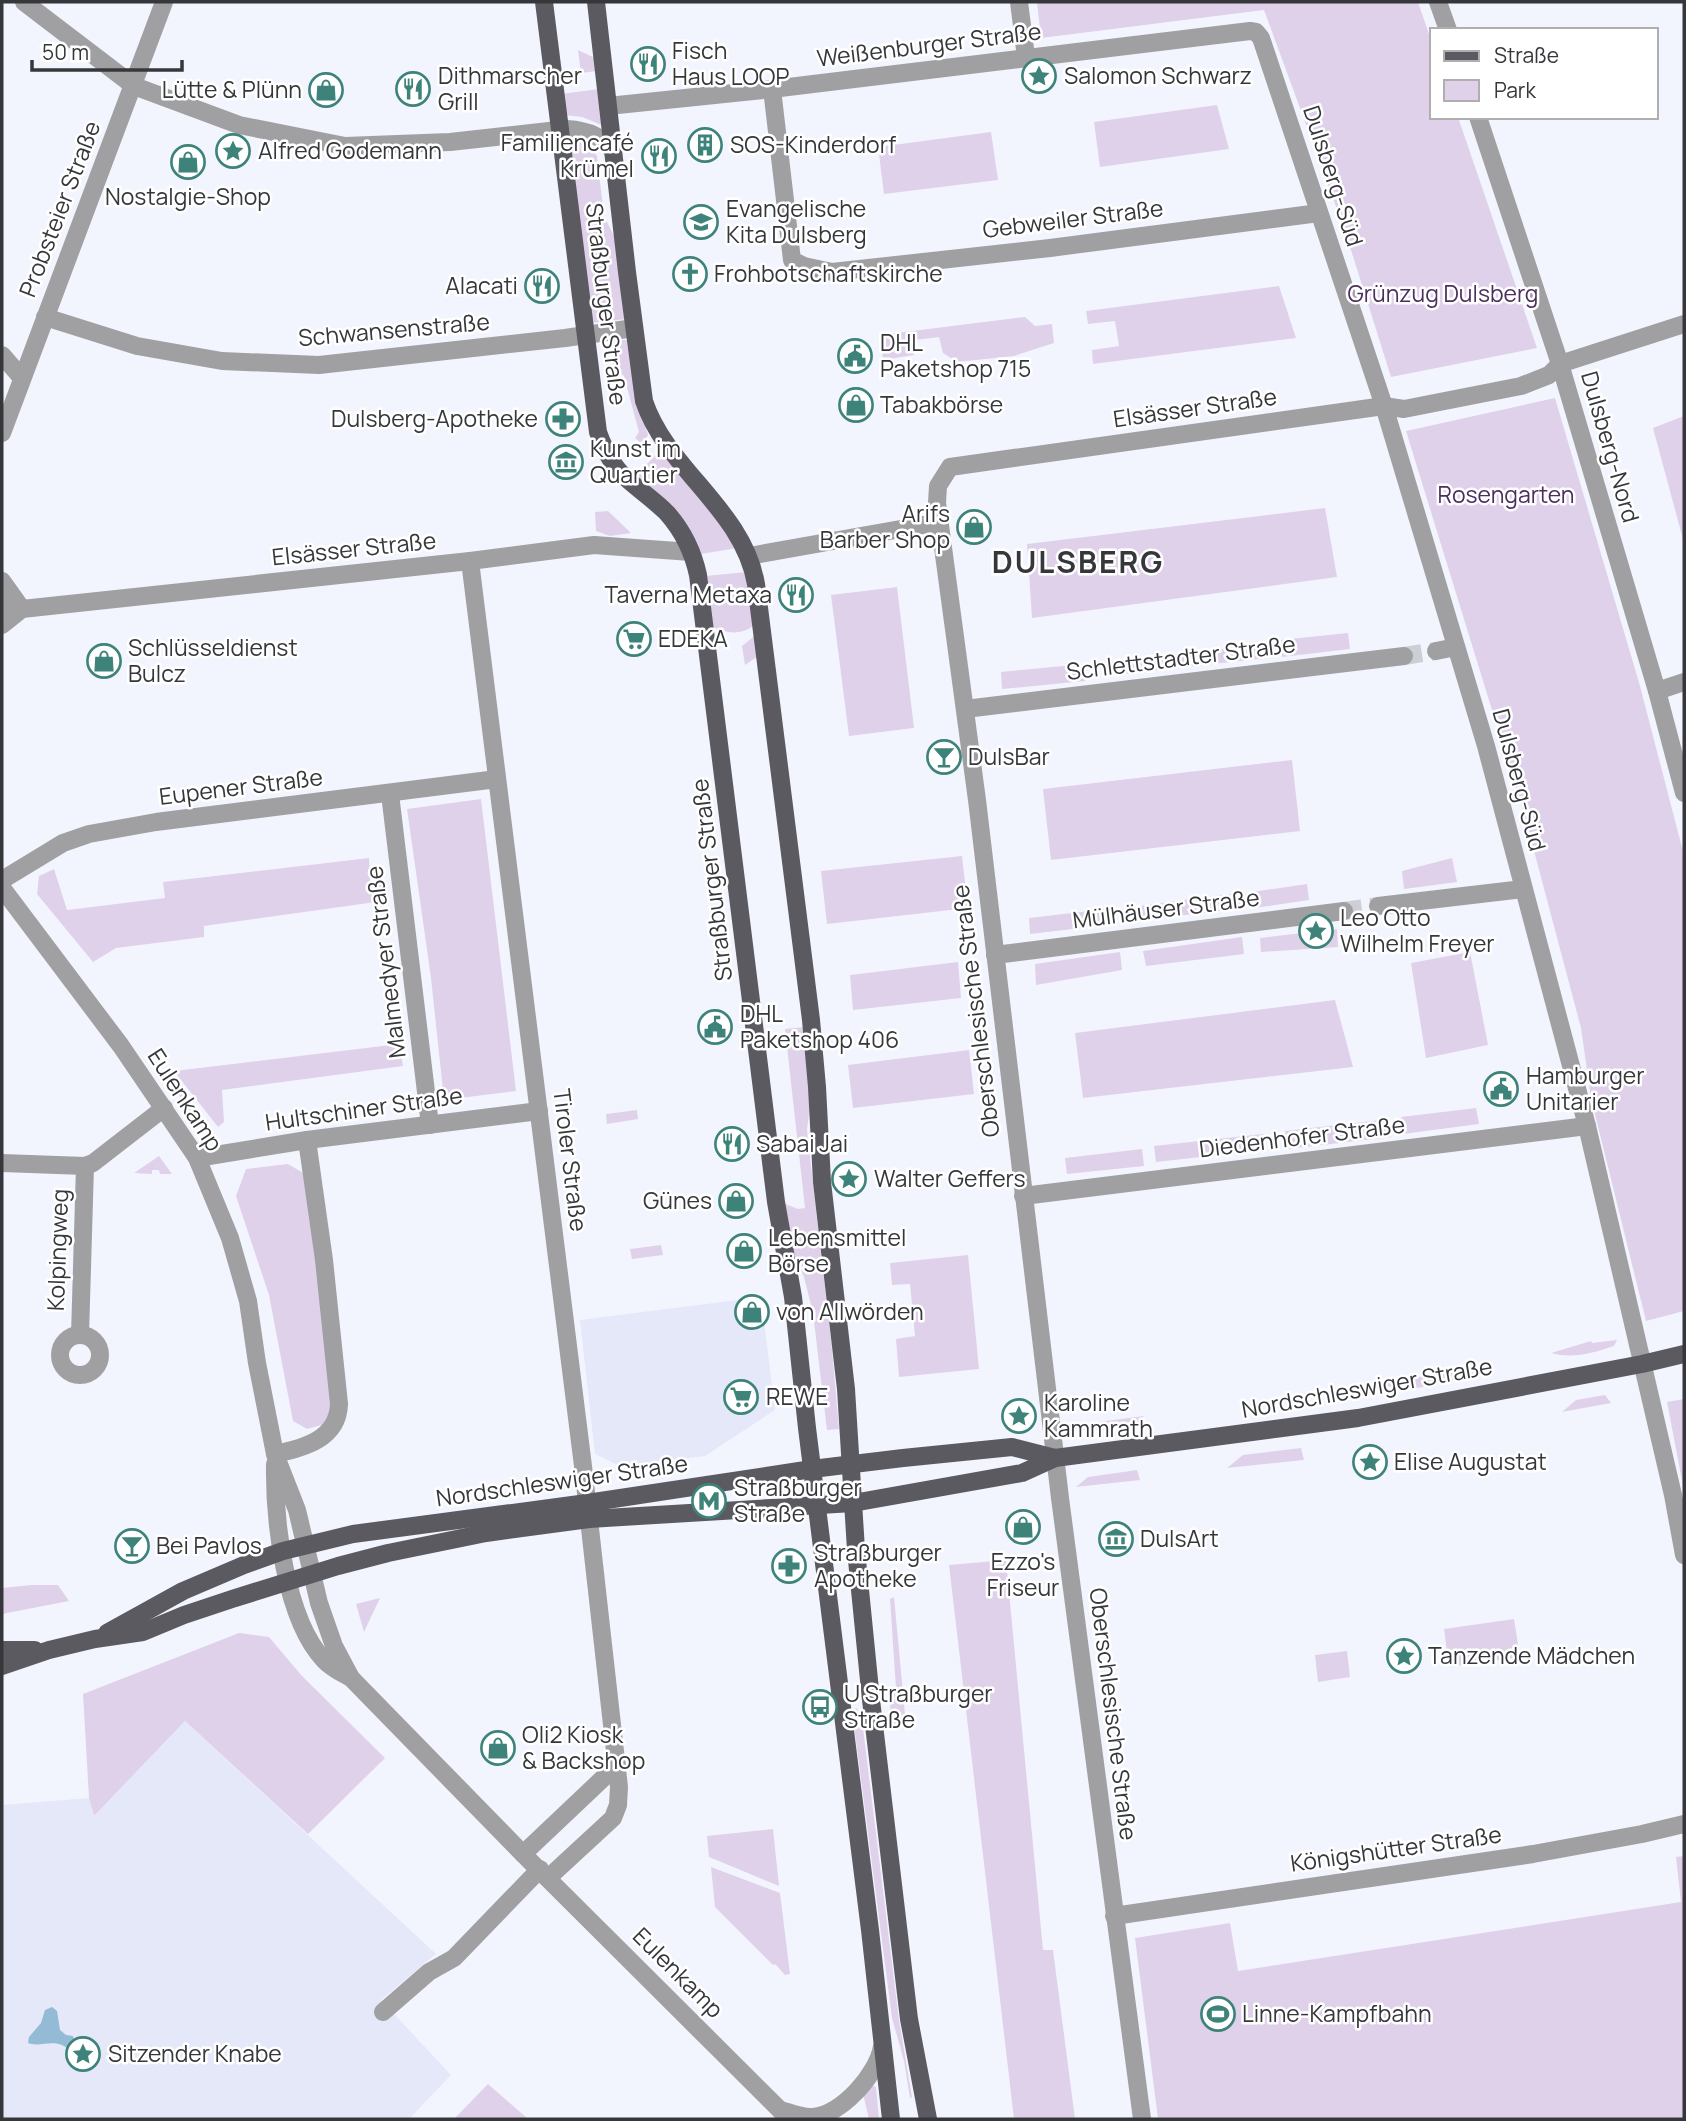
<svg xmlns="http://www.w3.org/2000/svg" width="1686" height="2121" font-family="Manrope,sans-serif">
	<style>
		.built { fill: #e4e8f8 }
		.green { fill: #e0d1eb }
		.water { fill: #94bbd6 }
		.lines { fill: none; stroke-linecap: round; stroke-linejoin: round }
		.minor-tunnel { stroke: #cdcfd7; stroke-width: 18; stroke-dasharray: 18 9; stroke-linecap: butt }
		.minor { stroke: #a0a0a3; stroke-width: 18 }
		.major { stroke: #5b5a61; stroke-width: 18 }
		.labels { text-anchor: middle; stroke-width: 5; stroke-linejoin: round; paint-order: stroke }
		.street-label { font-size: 23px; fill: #36373a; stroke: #fff }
		.poi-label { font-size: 23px; fill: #36373a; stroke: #fff; text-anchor: start }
		.park-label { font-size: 23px; fill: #4c2f5f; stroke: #fff }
		.district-label { font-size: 30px; font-weight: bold; letter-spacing: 2px; fill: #36373a; stroke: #fff }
	</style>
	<rect width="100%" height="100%" fill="#f3f5fe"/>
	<g class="built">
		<path d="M761,1297l14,113 -70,46 -85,10 -25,-12 -15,-134z"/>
		<path d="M185,1721l251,233 -55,46 70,75 -42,44h-407v-314l87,-7 5,18z"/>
	</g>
	<g class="green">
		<path d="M1037,2h381l14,41v74h26l79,231 -146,29 -46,-146 -81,-221 -223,28z"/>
		<path d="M578,50l17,8 2,13 -16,2z"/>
		<path d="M599,89l5,37 -22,-9 -18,-2 -3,-21z"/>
		<path d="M1217,105l12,44 -129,18 -6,-45z"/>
		<path d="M991,132l7,48 -114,14 -6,-47z"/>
		<path d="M576,140l9,1 5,4 7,11 7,60 12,24 11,79 -37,4 -22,-178z"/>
		<path d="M1279,286l17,52 -203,26 -1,-14 27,-4 -4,-25 -27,3 -2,-13z"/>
		<path d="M1025,317l10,9 17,-2 2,19 -40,13 -57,6 -14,-9 -4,-16 -24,3 -1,15 -31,5 -3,-25z"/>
		<path d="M610,340h20l9,65 9,30 -6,9 -7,-6 4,-6 -15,-56 -11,-10z"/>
		<path d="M1555,398l85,288 44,169v456l-38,10 -55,-223 -10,-70 -56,-211 -119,-386z"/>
		<path d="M1684,416v127l-31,-115z"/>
		<path d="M661,450l50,59 26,39 -36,6 -8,-18 -58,-60z"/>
		<path d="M1325,508l12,69 -305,41 -5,-74z"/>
		<path d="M608,511l23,22 -21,3 -14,-5 -1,-19z"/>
		<path d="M747,572l6,54c-14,10 -27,7 -42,0l-6,-50z"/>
		<path d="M897,587l17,141 -65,8 -18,-141z"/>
		<path d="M1348,633l2,16 -68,8 -2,-17z"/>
		<path d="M757,634l3,21 -15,10 -3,-19z"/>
		<path d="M1265,644l2,14 -162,18 -2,-14z"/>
		<path d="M1084,664l1,17 -83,8 -1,-17z"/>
		<path d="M1292,760l8,71 -249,29 -8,-71z"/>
		<path d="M481,799l35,292 -72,9 -13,-122 -24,-169z"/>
		<path d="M962,856l6,52 -141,16 -6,-53z"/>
		<path d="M369,858l1,25 11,1 2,17 -179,25v11l-88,11 -23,14 -56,-68 2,-18 15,-7 13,41 98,-12 -2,-16z"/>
		<path d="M1452,858l5,24 -53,7 -2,-18z"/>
		<path d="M1307,884l2,16 -55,8 -2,-16z"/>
		<path d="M1238,893l2,15 -109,14 -1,-15z"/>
		<path d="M1115,908l1,16 -86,10 -1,-16z"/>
		<path d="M1337,929l1,18 -77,5 -1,-14z"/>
		<path d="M1242,937l2,17 -98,12 -3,-15z"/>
		<path d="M1120,952l2,18 -86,15 -1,-21z"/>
		<path d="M1470,952l18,93 -62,13 -15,-95z"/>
		<path d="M958,962l3,36 -108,12 -3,-35z"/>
		<path d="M1335,1000l18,67 -270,31 -8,-65z"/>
		<path d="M804,1027l8,60 -5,43 25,219 7,80 -12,1 -14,-117 -9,-36 -11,-24 -10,-50 15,6 7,-1 -20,-179z"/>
		<path d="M399,1044l4,22 -181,24 2,32 -6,5 -44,-56z"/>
		<path d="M969,1050l5,44 -121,14 -5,-43z"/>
		<path d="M168,1076l39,51 -1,5 -40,-54z"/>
		<path d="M1476,1108l3,16 -76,10 -2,-17z"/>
		<path d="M637,1110l1,9 -31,5 -1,-10z"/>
		<path d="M1389,1119l2,18 -103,12 -3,-18z"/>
		<path d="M1263,1134l1,16 -108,12 -2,-16z"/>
		<path d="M1142,1149l2,17 -77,8 -2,-16z"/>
		<path d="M159,1156l13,18h-12l-1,-4h-7v4l-18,-1z"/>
		<path d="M288,1164l17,10 28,229 -8,21 -18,5 -14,-8 -24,-126 -33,-99 10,-27z"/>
		<path d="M661,1245l2,10 -31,4 -2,-10z"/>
		<path d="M968,1255l11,114 -80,8 -3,-38 19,-3 -5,-52 -18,1 -2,-22z"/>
		<path d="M1617,1340l-3,6c-20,7 -42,13 -63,7l40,-12 1,2z"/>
		<path d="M1471,1367l3,9 -71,15 -20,-7z"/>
		<path d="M1605,1395l6,8 -49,9 14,-12z"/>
		<path d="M1684,1399v92l-17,-89z"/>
		<path d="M1144,1416l-9,11 -56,4 -3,-6z"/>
		<path d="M1301,1448l3,12 -77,8 16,-13z"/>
		<path d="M1137,1470l3,10 -64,7 12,-10z"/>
		<path d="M1006,1560l37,390h10l22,169h-61l-65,-554z"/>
		<path d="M31,1585h27l11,16 -67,13v-26z"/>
		<path d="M894,1597l12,128 -15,4 -1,-33 6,-7 -6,-90z"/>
		<path d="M380,1598l-16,34 -8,-28z"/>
		<path d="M1514,1619l6,38 -71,10 -5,-38z"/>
		<path d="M239,1633l30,4 33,39 83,82 -77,76 -123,-113 -91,95 -5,-18 -6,-104z"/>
		<path d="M1347,1651l3,26 -32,5 -3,-27z"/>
		<path d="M857,1708l6,20 36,292 13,77 -2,1 -6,-37 -12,-43 -40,-308z"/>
		<path d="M773,1829l6,57 -70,-29 -2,-21z"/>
		<path d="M1684,1856v263h-526l-23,-181 95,-15 8,48 443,-69 -5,-45z"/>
		<path d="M711,1867l69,26 10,81 -5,1 -10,-11 -2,1 -58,-58z"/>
		<path d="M488,2084l40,35h-74z"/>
		<path d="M871,2085l5,2 3,32h-10l-6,-25z"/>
	</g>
	<path class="water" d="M52,2007l5,4 3,19 6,5 7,1 4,14h-8c-13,-13 -28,-2 -41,-7l1,-6 12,-14 4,-13z"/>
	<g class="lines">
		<g class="minor-tunnel">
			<path d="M1404,656l32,-5"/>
			<path d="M1344,911l34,-5"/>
		</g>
		<g class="minor">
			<path d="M24,2l110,84 105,39 106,21 105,-4 117,-13c18,1 35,6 46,22"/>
			<path d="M1019,2l7,55"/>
			<path d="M1438,2l10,28"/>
			<path d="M772,89l20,171 12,6 28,6 218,-24 269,-35"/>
			<path d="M608,106l164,-17 478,-58 6,1 5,6 123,368 102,340 101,380 86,369 11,60"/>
			<path d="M1478,117l82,247 97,327 27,102"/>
			<path d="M45,317l92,29 85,15 97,4 246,-27 69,-10"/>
			<path d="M2,355l19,22"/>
			<path d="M2,433l162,-431"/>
			<path d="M749,556l191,-34"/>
			<path d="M470,561l113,905 36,321 -1,18 -5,13 -65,60"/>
			<path d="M2,581l20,28"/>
			<path d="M2,606l1,3 -1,1"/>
			<path d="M2,625l20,-16 448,-48 124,-16 97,7"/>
			<path d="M1436,651l20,-4"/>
			<path d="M1657,691l27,-9"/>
			<path d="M965,709l439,-53"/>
			<path d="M390,794l40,331"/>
			<path d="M2,880l61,-37 26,-9 67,-12 341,-43"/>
			<path d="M2,888l119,158 76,112 33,80 18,63 9,62 18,91 22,56 22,93 15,43 17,32"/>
			<path d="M1378,906l145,-17"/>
			<path d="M995,955l349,-44"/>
			<path d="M197,1158l110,-18 232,-29"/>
			<path d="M2,1163l83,3 8,-3 71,-55"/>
			<path d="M1023,1196l564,-70"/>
			<path d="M80,1335l5,-169"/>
			<circle cx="80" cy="1355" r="20"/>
			<path d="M275,1454c29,-6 63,-15 64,-50l-15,-144 -17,-120"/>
			<path d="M275,1464c-1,55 10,155 49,196 7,8 18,13 27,18l172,176 266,265"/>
			<path d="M523,1854l94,-89"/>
			<path d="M1114,1916l419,-62 109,-20 42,-10"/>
			<path d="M383,2012l46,-40 25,-14 86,-89"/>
			<path d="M781,2110c10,3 21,8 32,7 29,-3 65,-43 69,-71"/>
			<path d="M1142,2119l-82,-621 -83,-698 -40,-297 1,-17 12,-19 434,-61 20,3 117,-23 28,-11 11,-11 124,-40"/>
		</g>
		<g class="major">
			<path d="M544,2l54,430c6,17 14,34 28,46 13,12 28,22 41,35 16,18 26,39 31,62l78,627 17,95 14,131 63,502 21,189"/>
			<path d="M596,2l31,270 17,129c23,69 99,108 112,183l55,436 6,67 5,95 24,207 10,161 15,150 38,319 19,100"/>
			<path d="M107,1633l76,-42 61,-26 39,-14 70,-17 234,-31 225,-34 91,-11 109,-11 43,11"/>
			<path d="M2,1650h33"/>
			<path d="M2,1666l47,-16 46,-11 48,-7 41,-17 48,-16 106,-33 50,-13 98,-20 103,-14 264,-16 169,-30 33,-15 303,-40 284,-54 42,-10"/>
		</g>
	</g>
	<defs>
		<g id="restaurant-ring" transform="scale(1.75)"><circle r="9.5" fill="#fff" stroke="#3e837a" stroke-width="1.5"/><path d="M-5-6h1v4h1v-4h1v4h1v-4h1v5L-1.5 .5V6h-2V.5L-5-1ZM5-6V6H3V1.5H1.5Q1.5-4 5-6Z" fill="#3e837a"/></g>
		<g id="sight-ring" transform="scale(1.75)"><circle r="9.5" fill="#fff" stroke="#3e837a" stroke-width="1.5"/><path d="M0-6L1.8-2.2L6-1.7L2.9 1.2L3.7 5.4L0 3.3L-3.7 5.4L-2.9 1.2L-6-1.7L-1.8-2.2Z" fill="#3e837a"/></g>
		<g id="shop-ring" transform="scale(1.75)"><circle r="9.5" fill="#fff" stroke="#3e837a" stroke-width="1.5"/><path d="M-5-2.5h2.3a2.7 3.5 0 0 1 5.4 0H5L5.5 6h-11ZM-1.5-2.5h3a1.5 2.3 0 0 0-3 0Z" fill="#3e837a"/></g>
		<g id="building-ring" transform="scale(1.75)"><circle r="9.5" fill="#fff" stroke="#3e837a" stroke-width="1.5"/><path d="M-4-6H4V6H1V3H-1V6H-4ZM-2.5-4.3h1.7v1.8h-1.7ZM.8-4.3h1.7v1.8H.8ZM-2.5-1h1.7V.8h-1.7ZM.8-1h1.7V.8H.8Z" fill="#3e837a"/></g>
		<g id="school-ring" transform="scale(1.75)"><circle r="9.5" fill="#fff" stroke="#3e837a" stroke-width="1.5"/><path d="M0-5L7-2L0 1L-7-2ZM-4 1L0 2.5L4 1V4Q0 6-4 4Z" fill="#3e837a"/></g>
		<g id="church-ring" transform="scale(1.75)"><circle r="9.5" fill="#fff" stroke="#3e837a" stroke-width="1.5"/><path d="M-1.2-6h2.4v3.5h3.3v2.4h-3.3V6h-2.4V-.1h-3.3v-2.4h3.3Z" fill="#3e837a"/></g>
		<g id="civic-ring" transform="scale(1.75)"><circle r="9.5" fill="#fff" stroke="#3e837a" stroke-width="1.5"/><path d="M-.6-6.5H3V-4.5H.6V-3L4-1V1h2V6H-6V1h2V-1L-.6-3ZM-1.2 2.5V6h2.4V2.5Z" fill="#3e837a"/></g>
		<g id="pharmacy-ring" transform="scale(1.75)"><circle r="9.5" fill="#fff" stroke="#3e837a" stroke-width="1.5"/><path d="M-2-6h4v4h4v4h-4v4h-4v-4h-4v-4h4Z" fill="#3e837a"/></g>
		<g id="museum-ring" transform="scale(1.75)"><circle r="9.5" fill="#fff" stroke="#3e837a" stroke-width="1.5"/><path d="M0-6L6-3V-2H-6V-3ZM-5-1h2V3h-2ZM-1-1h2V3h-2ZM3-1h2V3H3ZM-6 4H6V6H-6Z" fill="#3e837a"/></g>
		<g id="supermarket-ring" transform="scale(1.75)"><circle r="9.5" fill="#fff" stroke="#3e837a" stroke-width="1.5"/><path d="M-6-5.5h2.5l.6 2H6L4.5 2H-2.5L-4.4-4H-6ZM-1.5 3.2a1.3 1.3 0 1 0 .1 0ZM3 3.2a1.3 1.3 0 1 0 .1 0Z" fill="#3e837a"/></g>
		<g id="bar-ring" transform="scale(1.75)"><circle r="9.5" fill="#fff" stroke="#3e837a" stroke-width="1.5"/><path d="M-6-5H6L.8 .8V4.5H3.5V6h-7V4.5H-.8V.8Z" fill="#3e837a"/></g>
		<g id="metro-ring" transform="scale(1.75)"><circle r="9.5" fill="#fff" stroke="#3e837a" stroke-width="1.5"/><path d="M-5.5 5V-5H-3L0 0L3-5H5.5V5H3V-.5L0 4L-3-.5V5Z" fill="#3e837a"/></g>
		<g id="bus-ring" transform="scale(1.75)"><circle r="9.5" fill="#fff" stroke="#3e837a" stroke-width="1.5"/><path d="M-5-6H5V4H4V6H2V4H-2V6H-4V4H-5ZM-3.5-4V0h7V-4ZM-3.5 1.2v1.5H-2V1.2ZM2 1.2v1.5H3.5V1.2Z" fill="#3e837a"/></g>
		<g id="stadium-ring" transform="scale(1.75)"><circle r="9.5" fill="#fff" stroke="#3e837a" stroke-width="1.5"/><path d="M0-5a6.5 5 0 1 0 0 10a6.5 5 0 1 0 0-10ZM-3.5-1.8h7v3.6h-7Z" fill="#3e837a"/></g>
	</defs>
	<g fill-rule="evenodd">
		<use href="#restaurant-ring" x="648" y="64"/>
		<use href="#sight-ring" x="1039" y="76"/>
		<use href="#restaurant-ring" x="413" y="89"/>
		<use href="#shop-ring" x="326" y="90"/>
		<use href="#building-ring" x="705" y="145"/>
		<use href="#sight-ring" x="233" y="151"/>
		<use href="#restaurant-ring" x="659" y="156"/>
		<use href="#shop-ring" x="188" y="162"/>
		<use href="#school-ring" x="701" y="222"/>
		<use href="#church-ring" x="690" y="274"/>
		<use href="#restaurant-ring" x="542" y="286"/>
		<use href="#civic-ring" x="855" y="356"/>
		<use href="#shop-ring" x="856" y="405"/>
		<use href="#pharmacy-ring" x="563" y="419"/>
		<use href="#museum-ring" x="566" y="462"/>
		<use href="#shop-ring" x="974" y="527"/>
		<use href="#restaurant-ring" x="796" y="595"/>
		<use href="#supermarket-ring" x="634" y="639"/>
		<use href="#shop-ring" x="104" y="661"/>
		<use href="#bar-ring" x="944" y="757"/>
		<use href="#sight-ring" x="1316" y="931"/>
		<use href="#civic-ring" x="715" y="1027"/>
		<use href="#civic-ring" x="1501" y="1089"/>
		<use href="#restaurant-ring" x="732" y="1144"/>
		<use href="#sight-ring" x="849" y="1179"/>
		<use href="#shop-ring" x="736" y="1201"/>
		<use href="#shop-ring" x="744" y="1251"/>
		<use href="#shop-ring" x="752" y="1312"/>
		<use href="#supermarket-ring" x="741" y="1397"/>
		<use href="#sight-ring" x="1019" y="1416"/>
		<use href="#sight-ring" x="1370" y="1462"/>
		<use href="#metro-ring" x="709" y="1501"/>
		<use href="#shop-ring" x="1023" y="1527"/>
		<use href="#museum-ring" x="1116" y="1539"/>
		<use href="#bar-ring" x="132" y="1546"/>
		<use href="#pharmacy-ring" x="789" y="1566"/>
		<use href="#sight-ring" x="1404" y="1656"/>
		<use href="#bus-ring" x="820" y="1707"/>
		<use href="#shop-ring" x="498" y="1748"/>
		<use href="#stadium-ring" x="1218" y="2014"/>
		<use href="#sight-ring" x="83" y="2054"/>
	</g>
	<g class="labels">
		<g class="street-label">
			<text transform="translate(929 45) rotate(-7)" y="8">Weißenburger Straße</text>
			<text transform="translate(1333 176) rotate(72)" y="8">Dulsberg-Süd</text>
			<text transform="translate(60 209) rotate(-69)" y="8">Probsteier Straße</text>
			<text transform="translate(1073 219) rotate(-7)" y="8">Gebweiler Straße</text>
			<text transform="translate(606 304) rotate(83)" y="8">Straßburger Straße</text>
			<text transform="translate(394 330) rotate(-5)" y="8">Schwansenstraße</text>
			<text transform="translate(1195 408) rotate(-8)" y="8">Elsässer Straße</text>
			<text transform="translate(1610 447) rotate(74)" y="8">Dulsberg-Nord</text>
			<text transform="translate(354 549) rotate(-6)" y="8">Elsässer Straße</text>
			<text transform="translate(1181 658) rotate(-7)" y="8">Schlettstadter Straße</text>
			<text transform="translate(1519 780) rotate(75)" y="8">Dulsberg-Süd</text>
			<text transform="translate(241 787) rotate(-7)" y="8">Eupener Straße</text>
			<text transform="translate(712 880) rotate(-97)" y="8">Straßburger Straße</text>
			<text transform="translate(1166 909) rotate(-7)" y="8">Mülhäuser Straße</text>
			<text transform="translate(386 962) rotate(-97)" y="8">Malmedyer Straße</text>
			<text transform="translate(976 1011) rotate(-97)" y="8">Oberschlesische Straße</text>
			<text transform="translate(185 1100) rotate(57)" y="8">Eulenkamp</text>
			<text transform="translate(364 1109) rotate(-8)" y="8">Hultschiner Straße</text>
			<text transform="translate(1302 1137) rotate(-7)" y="8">Diedenhofer Straße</text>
			<text transform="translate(570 1160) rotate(83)" y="8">Tiroler Straße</text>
			<text transform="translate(58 1250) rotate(-88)" y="8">Kolpingweg</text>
			<text transform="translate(1367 1388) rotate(-10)" y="8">Nordschleswiger Straße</text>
			<text transform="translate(562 1481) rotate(-8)" y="8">Nordschleswiger Straße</text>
			<text transform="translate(1113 1714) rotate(83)" y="8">Oberschlesische Straße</text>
			<text transform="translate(1396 1849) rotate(-8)" y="8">Königshütter Straße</text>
			<text transform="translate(678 1973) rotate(45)" y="8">Eulenkamp</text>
		</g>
		<g class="poi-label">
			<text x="672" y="59">Fisch<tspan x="672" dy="26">Haus LOOP</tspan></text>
			<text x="438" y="84">Dithmarscher<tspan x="438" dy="26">Grill</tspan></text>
			<text x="1064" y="84">Salomon Schwarz</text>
			<text x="302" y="98" text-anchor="end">Lütte &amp; Plünn</text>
			<text x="634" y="151" text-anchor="end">Familiencafé<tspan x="634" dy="26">Krümel</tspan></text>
			<text x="730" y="153">SOS-Kinderdorf</text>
			<text x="258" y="159">Alfred Godemann</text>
			<text x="188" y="205" text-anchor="middle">Nostalgie-Shop</text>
			<text x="726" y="217">Evangelische<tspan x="726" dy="26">Kita Dulsberg</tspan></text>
			<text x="714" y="282">Frohbotschaftskirche</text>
			<text x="518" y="294" text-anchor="end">Alacati</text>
			<text x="880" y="351">DHL<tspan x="880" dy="26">Paketshop 715</tspan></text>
			<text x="880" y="413">Tabakbörse</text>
			<text x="538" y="427" text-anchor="end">Dulsberg-Apotheke</text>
			<text x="590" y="457">Kunst im<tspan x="590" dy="26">Quartier</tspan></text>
			<text x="950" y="522" text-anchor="end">Arifs<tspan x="950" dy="26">Barber Shop</tspan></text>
			<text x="772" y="603" text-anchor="end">Taverna Metaxa</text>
			<text x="658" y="647">EDEKA</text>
			<text x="128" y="656">Schlüsseldienst<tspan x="128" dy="26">Bulcz</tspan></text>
			<text x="968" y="765">DulsBar</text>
			<text x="1340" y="926">Leo Otto<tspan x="1340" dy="26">Wilhelm Freyer</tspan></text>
			<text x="740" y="1022">DHL<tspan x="740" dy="26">Paketshop 406</tspan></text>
			<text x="1526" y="1084">Hamburger<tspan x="1526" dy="26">Unitarier</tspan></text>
			<text x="756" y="1152">Sabai Jai</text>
			<text x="874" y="1187">Walter Geffers</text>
			<text x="712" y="1209" text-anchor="end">Günes</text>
			<text x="768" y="1246">Lebensmittel<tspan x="768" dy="26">Börse</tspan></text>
			<text x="776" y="1320">von Allwörden</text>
			<text x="766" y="1405">REWE</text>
			<text x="1044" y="1411">Karoline<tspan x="1044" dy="26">Kammrath</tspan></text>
			<text x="1394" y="1470">Elise Augustat</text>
			<text x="734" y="1496">Straßburger<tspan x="734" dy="26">Straße</tspan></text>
			<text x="1140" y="1547">DulsArt</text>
			<text x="156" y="1554">Bei Pavlos</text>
			<text x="814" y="1561">Straßburger<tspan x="814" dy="26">Apotheke</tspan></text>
			<text x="1023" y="1570" text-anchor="middle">Ezzo's<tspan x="1023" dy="26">Friseur</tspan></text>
			<text x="1428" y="1664">Tanzende Mädchen</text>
			<text x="844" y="1702">U Straßburger<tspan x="844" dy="26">Straße</tspan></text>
			<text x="522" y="1743">Oli2 Kiosk<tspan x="522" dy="26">&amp; Backshop</tspan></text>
			<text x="1242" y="2022">Linne-Kampfbahn</text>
			<text x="108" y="2062">Sitzender Knabe</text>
		</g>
		<g class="park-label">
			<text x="1443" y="302">Grünzug Dulsberg</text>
			<text x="1506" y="503">Rosengarten</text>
		</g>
		<g class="district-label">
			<text x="1078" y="573">DULSBERG</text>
		</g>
	</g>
	<rect width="1686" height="2121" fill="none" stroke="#36373a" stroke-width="7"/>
	<rect x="1430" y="28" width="228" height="91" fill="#ffffff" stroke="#afafb0" stroke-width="2"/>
	<rect x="1444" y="51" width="35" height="10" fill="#5b5a61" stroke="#afafb0" stroke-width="2"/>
	<text x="1494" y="63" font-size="21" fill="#36373a">Straße</text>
	<rect x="1444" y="80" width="35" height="21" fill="#e0d1eb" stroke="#afafb0" stroke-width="2"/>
	<text x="1494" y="98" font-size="21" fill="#36373a">Park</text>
	<path d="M32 60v10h150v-10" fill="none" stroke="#36373a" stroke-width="3.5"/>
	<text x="42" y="60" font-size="21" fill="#36373a" stroke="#ffffff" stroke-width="5" paint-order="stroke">50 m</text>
</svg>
